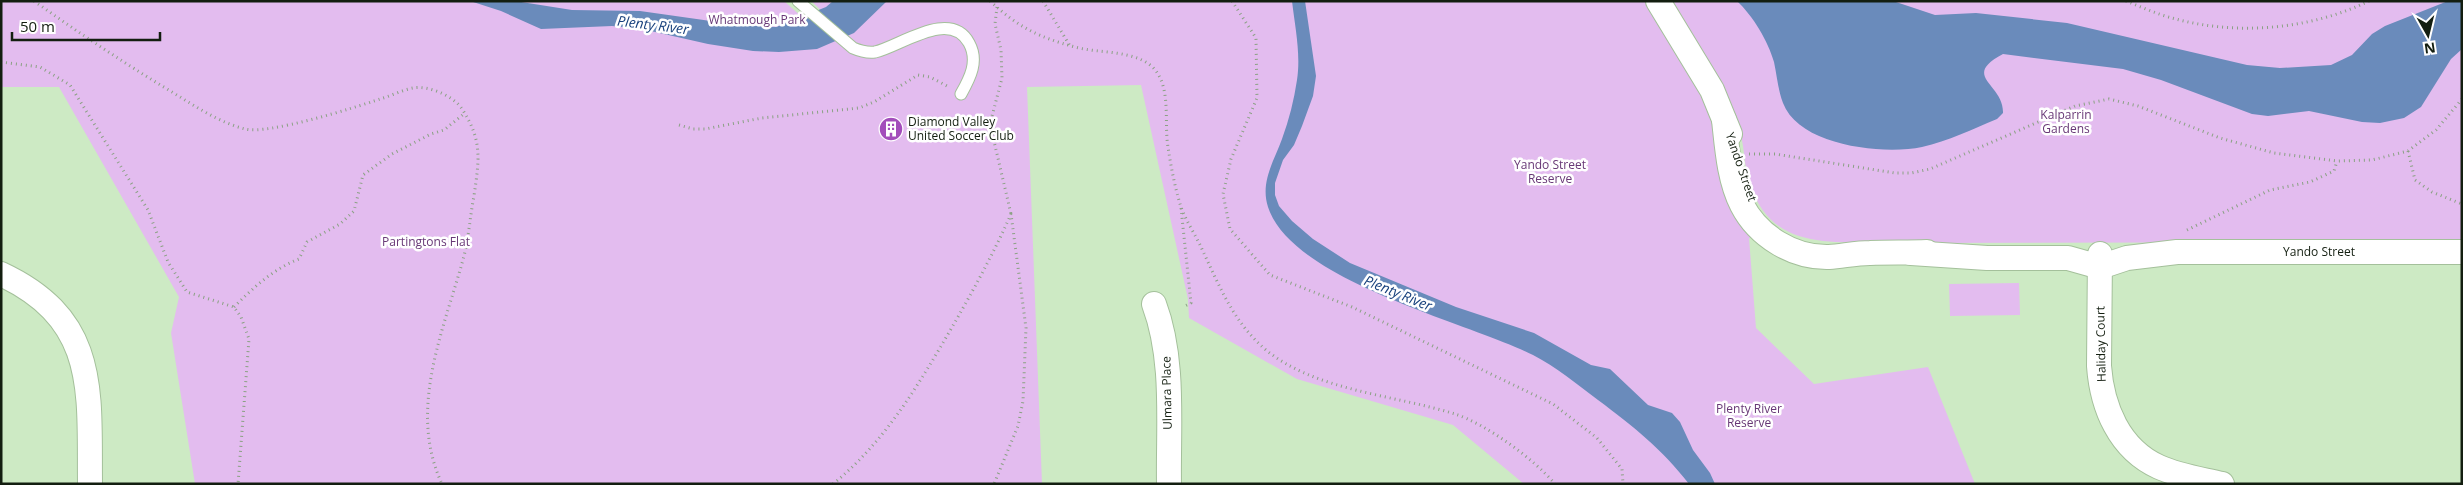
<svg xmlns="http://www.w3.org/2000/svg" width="2463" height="485" font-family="'Open Sans',sans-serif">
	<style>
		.green { fill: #e3bcef }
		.water { fill: #6a8bbb }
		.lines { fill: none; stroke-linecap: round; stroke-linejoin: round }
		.lane-casing { stroke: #a4c09b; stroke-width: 13 }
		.street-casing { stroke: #a4c09b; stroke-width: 26 }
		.path { stroke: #8ba184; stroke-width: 3; stroke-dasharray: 1 4; stroke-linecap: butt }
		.lane { stroke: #fff; stroke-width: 11 }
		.street { stroke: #fff; stroke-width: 24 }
		.labels { text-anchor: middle; stroke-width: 5; stroke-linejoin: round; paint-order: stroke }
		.park-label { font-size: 12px; fill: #683876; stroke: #fff }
		.poi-label { font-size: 12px; fill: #131e10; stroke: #fff; text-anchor: start }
		.street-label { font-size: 12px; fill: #131e10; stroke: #fff }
		.water-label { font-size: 14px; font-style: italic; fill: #17407c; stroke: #fff }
	</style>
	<rect width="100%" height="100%" fill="#cdeac4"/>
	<g class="green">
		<path d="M1,1h783l37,33 16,-9 -26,-24h836l56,93 56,143 -10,1 7,90 58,56 114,-17 47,117h-451l-71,-59 -156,-46 -108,-61 -1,-19 -47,-214 -114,2 15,397h-847l-24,-151 8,-36 -120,-210h-58z"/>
		<path d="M1671,1h791v241l-586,1c-54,-1 -106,3 -126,-59 -6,-16 -5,-35 -10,-52 -16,-47 -42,-89 -69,-131z"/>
		<path d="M2019,283l1,32 -70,1 -1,-32z"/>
	</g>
	<g class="water">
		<path d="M470,1h45l57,9 68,1 99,14 37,2 50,-20 7,-6h54l-33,32 -37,16 -38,3 -26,-1 -45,-7 -66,-15 -30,-3 -71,3 -40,-18z"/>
		<path d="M1292,1h13l11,75 -3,20 -11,30 -8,19 -11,15 -8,23v12l4,11 13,15 21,18 37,24 106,44 78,26 57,32 19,4 38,36 24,8 8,9 13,28 17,23 5,11h-26c-27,-35 -56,-58 -91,-84 -21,-16 -42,-33 -65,-45 -66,-33 -241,-74 -265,-148 -8,-25 6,-46 14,-68 7,-19 12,-39 15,-59 4,-26 -2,-53 -5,-79z"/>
		<path d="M1737,1h156l42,14 41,-2 91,10 180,42 33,3 51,-3 21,-10 20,-21 13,-8 63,-25h14v48l-11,10 -30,48 -17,11 -24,5 -18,-1 -53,-11 -41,5 -16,-2 -91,-34 -38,-11 -120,-15c-43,23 1,29 0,59l-6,6c-24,10 -49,22 -75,28 -39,8 -123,-1 -139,-44 -5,-13 -6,-27 -9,-41 -6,-21 -21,-46 -37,-61z"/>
	</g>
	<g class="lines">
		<g class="lane-casing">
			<path id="lane" d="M798,1l55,47c7,3 14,5 22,4 24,-5 75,-44 94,-9 10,18 1,35 -8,51"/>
		</g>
		<g class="street-casing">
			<g id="street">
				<path d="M1658,1l54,89 18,44"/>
				<path d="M1724,120c3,27 5,60 18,85 16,31 51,53 87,52 14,-1 27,-4 41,-4 19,-1 38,0 57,-1"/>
				<path d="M1911,253l76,5h81l32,9 27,-9 50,-6h285"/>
				<path d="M2100,254l-1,112c3,41 20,83 60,101 20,9 42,12 63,17"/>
				<path d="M1,274c98,46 88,117 89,210"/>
				<path d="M1154,304c21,56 14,121 15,180"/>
			</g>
		</g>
		<g class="path">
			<path d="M34,1c45,32 90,62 138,91 23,14 46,30 73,37 22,6 109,-21 135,-30 11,-3 22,-9 33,-11 15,-3 41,8 49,21 21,32 17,51 12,87 -4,20 -5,40 -10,60 -20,74 -57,153 -22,228"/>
			<path d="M990,1c28,26 48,36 85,46 24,7 64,2 81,24 15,20 8,53 12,76 3,20 7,41 13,60 5,14 14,27 20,40 18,38 32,75 65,103 50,41 129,45 189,64 31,10 79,45 100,70"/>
			<path d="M1043,1l27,45"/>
			<path d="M1232,1l24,37 1,60 -26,61 -8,35 7,35 40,46 82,32 201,97 44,34 25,31 1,15"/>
			<path d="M2126,1c15,6 31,13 46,17 64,18 137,12 197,-17"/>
			<path d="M997,7l-2,17 6,26 1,28 -12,46 21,90"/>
			<path d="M1,62l39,5 30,18 78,125 20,52 19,30 47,15 7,10 8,22 -11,145"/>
			<path d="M679,125l14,4h12l57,-11 97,-10 15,-6 44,-27 12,2 19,10"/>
			<path d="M2408,151l7,29 17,12 30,12"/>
			<path d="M1749,154h26l120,19h16l19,-4 145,-63 34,-7 29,7 82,32 54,15 63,8 35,-1 36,-9 28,-21 26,-31"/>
			<path d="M1181,208l10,95 -6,3"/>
			<path d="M2187,230l83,-40 40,-8 24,-11 3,-10"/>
			<path d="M234,307c19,-19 39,-38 65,-48l8,-17 33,-18 14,-13 9,-36 29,-21 39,-20 13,-4 21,-17"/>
			<path d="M833,484c48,-39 80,-90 111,-143 24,-41 48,-84 67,-127l15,114 -3,73 -5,25 -24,58"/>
		</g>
		<use href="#lane" class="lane"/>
		<use href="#street" class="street"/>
	</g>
	<defs>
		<g id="building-disc" transform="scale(1.25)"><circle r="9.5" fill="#a34dbb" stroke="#fff"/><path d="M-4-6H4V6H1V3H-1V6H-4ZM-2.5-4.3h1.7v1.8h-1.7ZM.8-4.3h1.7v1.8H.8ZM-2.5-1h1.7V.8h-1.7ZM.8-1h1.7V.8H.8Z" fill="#fff"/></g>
	</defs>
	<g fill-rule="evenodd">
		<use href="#building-disc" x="891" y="129"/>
	</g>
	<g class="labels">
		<g class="park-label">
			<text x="757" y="24">Whatmough Park</text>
			<text x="2066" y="119">Kalparrin<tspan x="2066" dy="14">Gardens</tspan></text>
			<text x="1550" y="169">Yando Street<tspan x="1550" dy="14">Reserve</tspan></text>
			<text x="426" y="246">Partingtons Flat</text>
			<text x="1749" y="413">Plenty River<tspan x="1749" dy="14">Reserve</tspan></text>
		</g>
		<g class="poi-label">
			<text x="908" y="126">Diamond Valley<tspan x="908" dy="14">United Soccer Club</tspan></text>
		</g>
		<g class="street-label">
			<text transform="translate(1741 167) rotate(71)" y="4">Yando Street</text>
			<text x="2319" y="256">Yando Street</text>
			<text transform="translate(2101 344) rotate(-91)" y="4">Haliday Court</text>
			<text transform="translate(1167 393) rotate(-91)" y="4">Ulmara Place</text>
		</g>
		<g class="water-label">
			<text transform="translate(653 25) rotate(7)" y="5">Plenty River</text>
			<text transform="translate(1398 293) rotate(22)" y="5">Plenty River</text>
		</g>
	</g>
	<rect width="2463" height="485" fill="none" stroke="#131e10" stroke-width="5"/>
	<g transform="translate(2428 35) rotate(172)" stroke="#ffffff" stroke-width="4" paint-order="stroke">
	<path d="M0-4L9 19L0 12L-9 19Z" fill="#131e10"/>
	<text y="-8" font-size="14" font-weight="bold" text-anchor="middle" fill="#131e10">N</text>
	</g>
	<path d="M12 32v8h148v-8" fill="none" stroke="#131e10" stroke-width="2.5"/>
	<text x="20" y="32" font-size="15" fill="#131e10" stroke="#ffffff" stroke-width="4" paint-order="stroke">50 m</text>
</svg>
